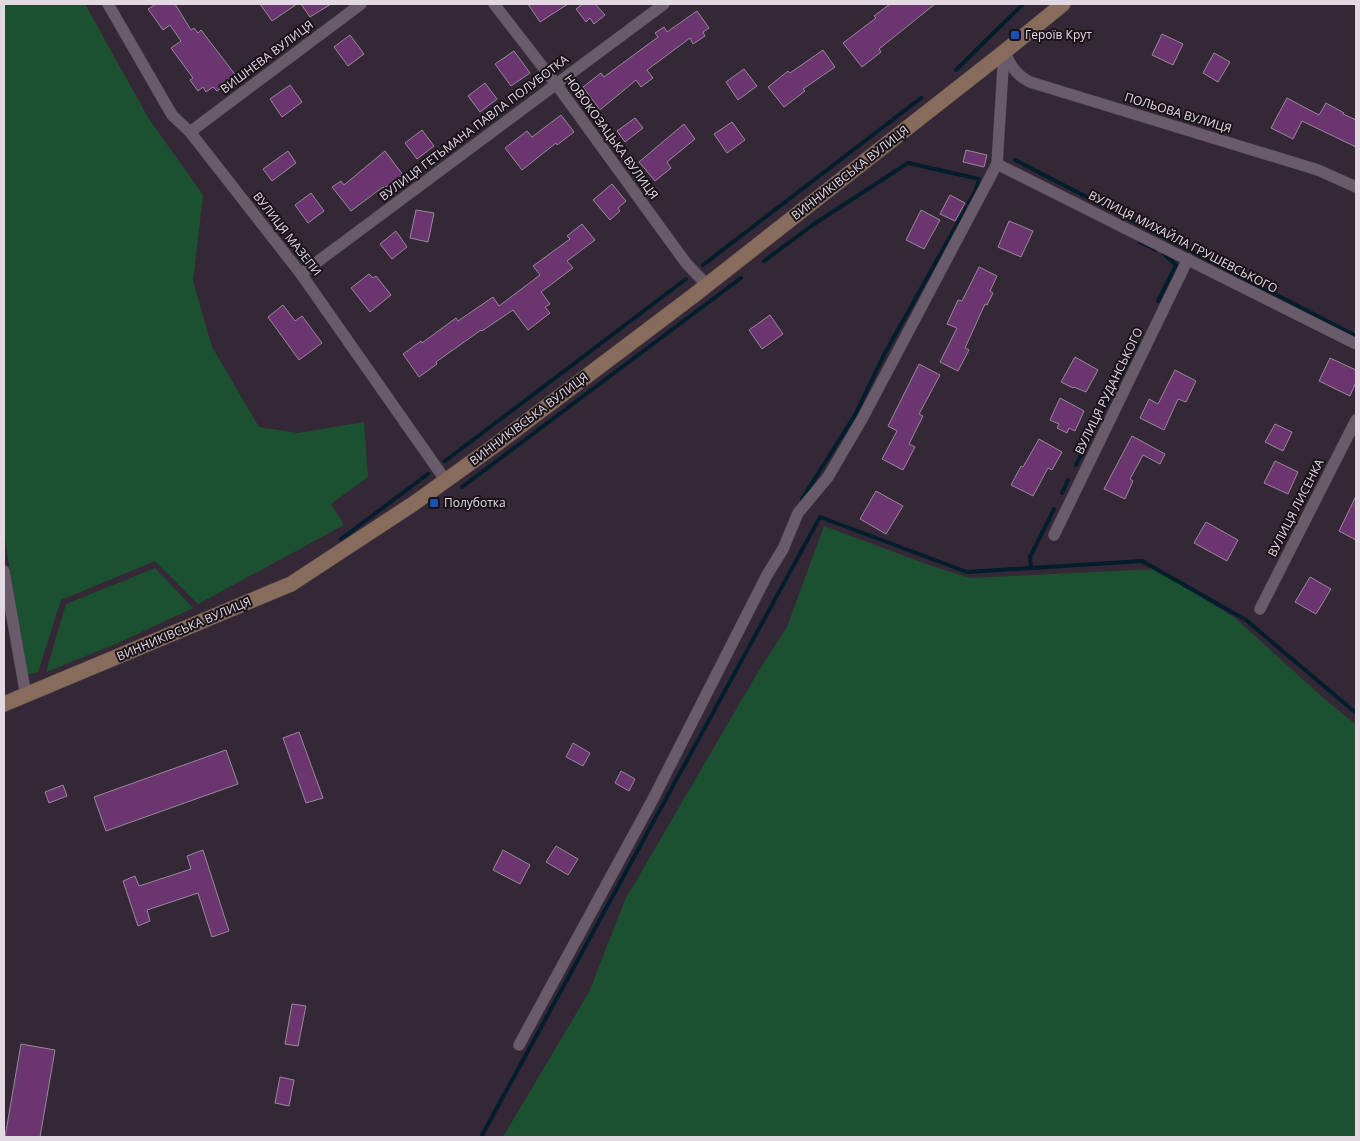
<svg xmlns="http://www.w3.org/2000/svg" width="1360" height="1141" font-family="'Open Sans',sans-serif">
	<style>
		.green { fill: #1b5131 }
		.lines { fill: none; stroke-linecap: round; stroke-linejoin: round }
		.stream { stroke: #021d2c; stroke-width: 4 }
		.building { fill: #6b3670; stroke: #988899 }
		.street-casing { stroke: #4f4450; stroke-width: 12 }
		.secondary-casing { stroke: #4f4450; stroke-width: 16 }
		.street { stroke: #6a5b6b; stroke-width: 11 }
		.secondary { stroke: #876b5b; stroke-width: 15 }
		.transit-dot { fill: #1a4fb4; stroke: #191319; stroke-width: 2 }
		.labels { text-anchor: middle; stroke-width: 4; stroke-linejoin: round; paint-order: stroke }
		.poi-label { font-size: 12px; fill: #e2d9e2; stroke: #191319; text-anchor: start }
		.street-label { font-size: 12px; fill: #e2d9e2; stroke: #191319 }
	</style>
	<rect width="100%" height="100%" fill="#352836"/>
	<g class="green">
		<path d="M4,4h81l64,115 54,76 -10,86 19,66 47,80 39,6 66,-11 4,55 -37,27 13,21 -146,79 -43,-43 -94,39 -23,72 -11,3 -23,-142z"/>
		<path d="M824,526l105,39 41,13 186,-9 79,49 84,76 37,31v412h-853l86,-145 36,-92 130,-223 32,-50z"/>
		<path d="M155,568l38,40 -73,34 -74,30 20,-68z"/>
	</g>
	<g class="lines">
		<g class="stream">
			<path d="M956,70l67,-66"/>
			<path d="M1015,160l341,176"/>
			<path d="M1140,242l16,8"/>
			<path d="M764,261l50,-37 94,-61 71,16 -4,13 -91,163 -29,60 -53,84"/>
			<path d="M703,265l218,-167"/>
			<path d="M1158,301l18,-36 -12,-11"/>
			<path d="M1113,391l25,-49"/>
			<path d="M1095,428l12,-26"/>
			<path d="M445,461l241,-182"/>
			<path d="M1076,465l14,-28"/>
			<path d="M462,487l279,-209"/>
			<path d="M1062,493l6,-13"/>
			<path d="M341,539l87,-65"/>
			<path d="M1031,568l-1,-11 24,-48"/>
			<path d="M481,1137l339,-620 147,55 175,-11 104,59 110,93"/>
		</g>
	</g>
	<g class="building">
		<path d="M156,4h19l16,26 3,-2 4,5 3,-3 36,47 -20,14 -4,-4 -7,5 -3,-5 -5,4 -8,-11 3,-2 -22,-30 10,-7 -11,-16 -7,5 -15,-21z"/>
		<path d="M260,4h37l-25,17z"/>
		<path d="M301,4h30l-21,13z"/>
		<path d="M528,4h40l-28,18z"/>
		<path d="M583,4h12l10,11 -11,9 -4,-6 -4,4 -10,-13z"/>
		<path d="M890,4h45l-56,45 2,3 -19,15 -19,-24 33,-25 -2,-2z"/>
		<path d="M697,11l12,17 -6,4 2,4 -12,8 -3,-6 -43,32 6,8 -12,9 -5,-7 -36,30 -17,-23 18,-14 3,4 31,-23 23,-17 -3,-4 9,-6 3,5z"/>
		<path d="M1162,34l21,10 -10,21 -21,-10z"/>
		<path d="M350,35l14,19 -16,12 -14,-19z"/>
		<path d="M823,50l12,17 -32,22 2,2 -21,16 -16,-20 20,-16 2,2z"/>
		<path d="M514,51l16,22 -19,13 -16,-22z"/>
		<path d="M1214,53l16,9 -12,20 -15,-9z"/>
		<path d="M744,69l13,17 -19,14 -12,-18z"/>
		<path d="M485,83l12,16 -17,13 -12,-16z"/>
		<path d="M290,85l12,17 -20,15 -12,-18z"/>
		<path d="M1287,98l32,17 7,-12 18,10 -1,1 13,6v27l-54,-26 -9,18 -22,-11z"/>
		<path d="M561,115l13,17 -17,13 -1,-2 -34,27 -17,-22 22,-17 5,6z"/>
		<path d="M635,118l8,10 -18,14 -8,-11z"/>
		<path d="M732,122l13,18 -18,13 -13,-19z"/>
		<path d="M684,124l11,15 -28,23 4,6 -16,13 -16,-19z"/>
		<path d="M422,130l12,16 -17,13 -12,-16z"/>
		<path d="M966,150l21,5 -3,12 -21,-5z"/>
		<path d="M288,151l8,12 -24,18 -9,-12z"/>
		<path d="M385,151l18,24 -19,13 -1,-1 -32,24 -19,-24 9,-6 3,4z"/>
		<path d="M612,184l14,17 -8,7 2,3 -10,9 -17,-20z"/>
		<path d="M311,193l13,18 -16,12 -13,-18z"/>
		<path d="M950,195l15,8 -10,18 -15,-7z"/>
		<path d="M416,210l18,3 -6,29 -18,-4z"/>
		<path d="M921,210l19,10 -16,29 -18,-9z"/>
		<path d="M1009,221l24,10 -12,26 -23,-10z"/>
		<path d="M582,224l13,16 -28,21 6,7 -32,24 9,12 -5,3 5,6 -22,17 -15,-20 -31,21 -1,-1 -45,32 1,2 -18,13 -16,-23 18,-13 1,2 34,-25 2,3 35,-24 6,9 41,-31 -7,-9 37,-27 -3,-3z"/>
		<path d="M396,231l11,16 -15,12 -12,-15z"/>
		<path d="M979,267l18,9 -7,15 3,2 -6,12 -2,-1 -20,44 4,2 -11,21 -18,-9 17,-34 -10,-4 11,-24 4,1z"/>
		<path d="M369,274l4,4 3,-2 15,19 -21,17 -19,-24z"/>
		<path d="M283,305l12,16 7,-5 20,27 -23,17 -31,-43z"/>
		<path d="M770,315l13,19 -21,15 -13,-19z"/>
		<path d="M1075,357l23,13 -12,22 -12,-5 -1,1 -12,-6z"/>
		<path d="M1330,358l26,12v12l-6,14 -31,-15z"/>
		<path d="M919,364l21,11 -21,39 4,2 -14,28 6,3 -12,23 -21,-11 15,-28 -9,-5z"/>
		<path d="M1175,370l21,11 -10,21 -8,-3 -14,31 -24,-12 9,-19 9,5z"/>
		<path d="M1060,398l24,13 -9,20 -6,-3 -2,5 -10,-5 2,-4 -9,-4z"/>
		<path d="M1275,424l17,8 -9,19 -18,-9z"/>
		<path d="M1132,436l33,18 -5,10 -17,-9 -13,24 3,2 -8,18 -21,-10z"/>
		<path d="M1039,439l23,13 -10,18 -4,-2 -15,28 -22,-11 10,-19 2,1z"/>
		<path d="M1275,461l23,11 -10,22 -24,-11z"/>
		<path d="M876,491l27,15 -17,28 -26,-15z"/>
		<path d="M1356,496v44l-17,-9z"/>
		<path d="M1206,522l32,18 -11,21 -33,-18z"/>
		<path d="M1310,577l21,12 -15,25 -21,-12z"/>
		<path d="M299,732l24,66 -17,5 -23,-65z"/>
		<path d="M573,743l17,10 -7,13 -17,-9z"/>
		<path d="M226,750l12,34 -132,47 -12,-34z"/>
		<path d="M621,771l14,8 -6,12 -14,-8z"/>
		<path d="M63,785l4,11 -18,7 -4,-11z"/>
		<path d="M556,846l22,13 -10,16 -22,-13z"/>
		<path d="M203,850l26,81 -17,6 -14,-44 -51,17 3,11 -12,5 -15,-45 12,-5 4,10 52,-17 -4,-13z"/>
		<path d="M503,850l27,15 -10,19 -27,-14z"/>
		<path d="M292,1004l14,2 -8,40 -13,-2z"/>
		<path d="M21,1044l34,6 -15,87h-35z"/>
		<path d="M280,1077l14,3 -5,26 -14,-3z"/>
	</g>
	<g class="lines">
		<g class="street-casing">
			<g id="street">
				<path d="M108,4l64,111 18,17 111,142 145,207"/>
				<path d="M494,4l62,80 130,179 21,22"/>
				<path d="M1005,53c6,13 11,22 25,29l288,88 38,17"/>
				<path d="M190,132l171,-128"/>
				<path d="M997,164l359,180"/>
				<path d="M301,274l363,-270"/>
				<path d="M1054,535l134,-276"/>
				<path d="M4,571l22,125"/>
				<path d="M1260,609l96,-189"/>
				<path d="M519,1045l134,-246 114,-224 16,-26 15,-36 30,-36 34,-58 135,-255 7,-112"/>
			</g>
		</g>
		<g class="secondary-casing">
			<path id="secondary" d="M4,704l287,-120 122,-80 81,-58 199,-150 311,-244 59,-48"/>
		</g>
		<use href="#street" class="street"/>
		<use href="#secondary" class="secondary"/>
	</g>
	<g class="transit-dot">
		<rect x="1010" y="30" width="10" height="10" rx="2.5"/>
		<rect x="429" y="498" width="10" height="10" rx="2.5"/>
	</g>
	<g class="labels">
		<g class="poi-label">
			<text x="1025" y="39">Героїв Крут</text>
			<text x="444" y="507">Полуботка</text>
		</g>
		<g class="street-label">
			<text transform="translate(267 57) rotate(-37)" y="4">ВИШНЕВА ВУЛИЦЯ</text>
			<text transform="translate(1178 113) rotate(17)" y="4">ПОЛЬОВА ВУЛИЦЯ</text>
			<text transform="translate(474 128) rotate(-37)" y="4">ВУЛИЦЯ ГЕТЬМАНА ПАВЛА ПОЛУБОТКА</text>
			<text transform="translate(611 137) rotate(54)" y="4">НОВОКОЗАЦЬКА ВУЛИЦЯ</text>
			<text transform="translate(850 173) rotate(-38)" y="4">ВИННИКІВСЬКА ВУЛИЦЯ</text>
			<text transform="translate(287 234) rotate(52)" y="4">ВУЛИЦЯ МАЗЕПИ</text>
			<text transform="translate(1183 242) rotate(27)" y="4">ВУЛИЦЯ МИХАЙЛА ГРУШЕВСЬКОГО</text>
			<text transform="translate(1109 391) rotate(-64)" y="4">ВУЛИЦЯ РУДАНСЬКОГО</text>
			<text transform="translate(529 419) rotate(-37)" y="4">ВИННИКІВСЬКА ВУЛИЦЯ</text>
			<text transform="translate(1296 508) rotate(-63)" y="4">ВУЛИЦЯ ЛИСЕНКА</text>
			<text transform="translate(184 629) rotate(-23)" y="4">ВИННИКІВСЬКА ВУЛИЦЯ</text>
		</g>
	</g>
	<rect width="1360" height="1141" fill="none" stroke="#e2d9e2" stroke-width="10"/>
</svg>
